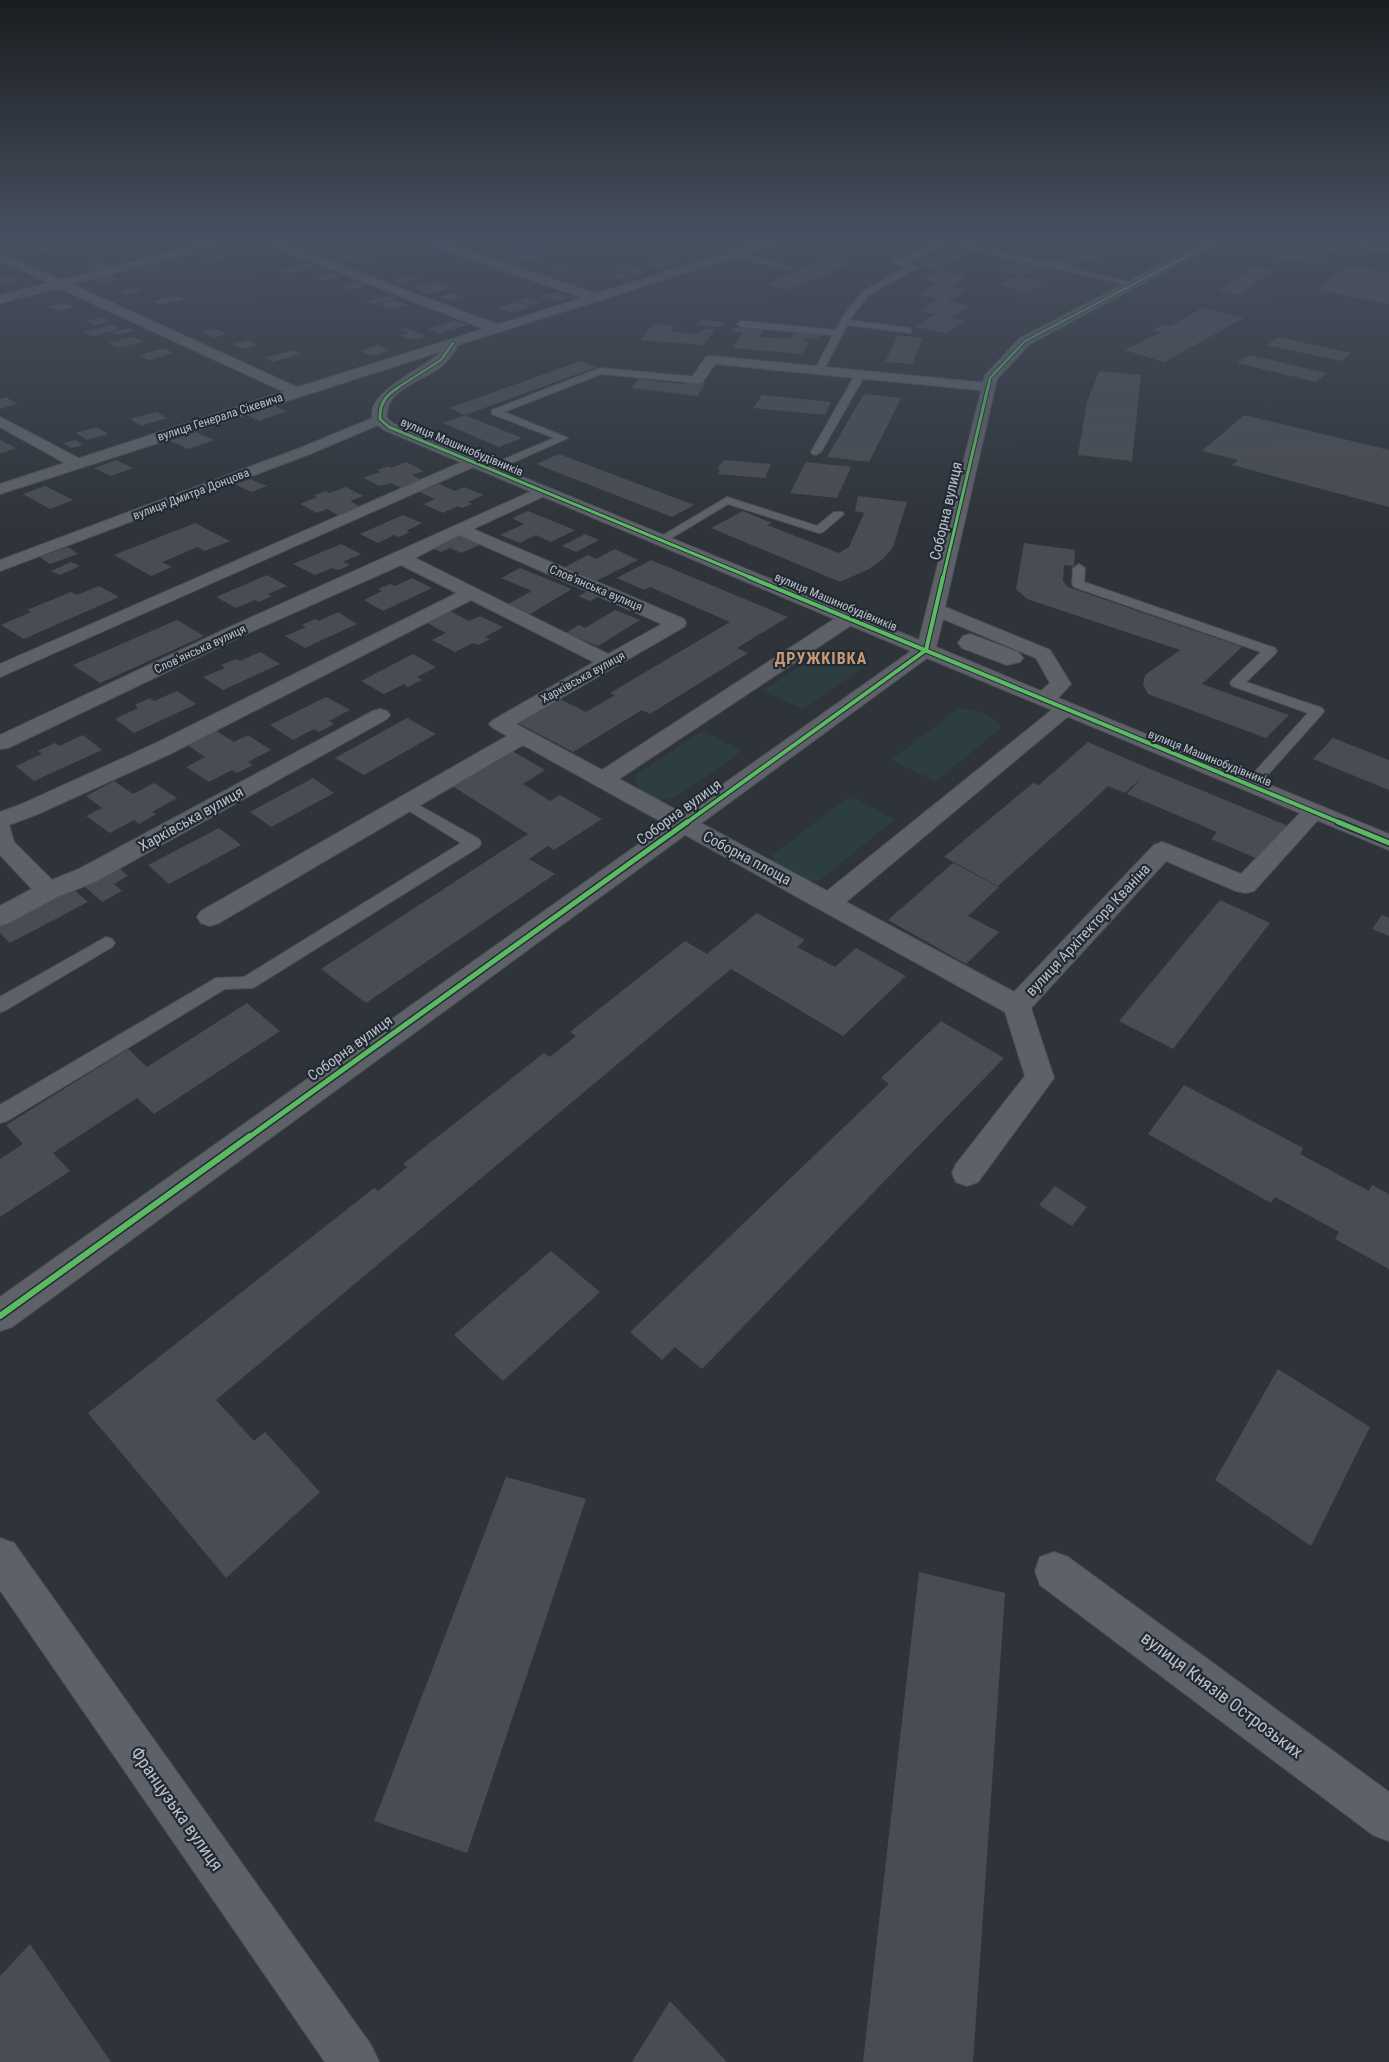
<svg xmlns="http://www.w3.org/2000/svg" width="1389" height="2062" font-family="'Roboto Condensed',sans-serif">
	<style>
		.green { fill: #2d3e40 }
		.building { fill: #494d53; fill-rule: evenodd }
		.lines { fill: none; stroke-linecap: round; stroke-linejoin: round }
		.service-casing { stroke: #4c5054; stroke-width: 2 }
		.pedestrian-casing { stroke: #4c5054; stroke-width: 2 }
		.minor-casing { stroke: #4c5054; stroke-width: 2 }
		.tertiary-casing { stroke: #4c5054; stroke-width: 2 }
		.service { fill: #5e6268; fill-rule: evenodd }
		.pedestrian { fill: #5e6268; fill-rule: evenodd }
		.minor { fill: #5e6268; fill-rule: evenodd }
		.tertiary { fill: #5e6268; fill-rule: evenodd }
		.cycleway-far4-casing { stroke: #222a34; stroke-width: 4 }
		.cycleway-far3-casing { stroke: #222a34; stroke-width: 5 }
		.cycleway-far2-casing { stroke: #222a34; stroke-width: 6 }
		.cycleway-far1-casing { stroke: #222a34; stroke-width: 8 }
		.cycleway-casing { stroke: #222a34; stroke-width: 9 }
		.cycleway-far4 { stroke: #5cba63; stroke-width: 2.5 }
		.cycleway-far3 { stroke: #5cba63; stroke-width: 3 }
		.cycleway-far2 { stroke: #5cba63; stroke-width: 4 }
		.cycleway-far1 { stroke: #5cba63; stroke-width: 5 }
		.cycleway { stroke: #5cba63; stroke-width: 6 }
		.labels { text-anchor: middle; stroke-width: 4.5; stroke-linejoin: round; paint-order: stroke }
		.far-street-label { font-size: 12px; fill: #bac0c9; stroke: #222a34 }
		.street-label { font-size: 15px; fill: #bac0c9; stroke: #222a34 }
		.far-district-label { font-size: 16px; font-weight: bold; letter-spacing: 1px; fill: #c99975; stroke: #222a34 }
		.near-street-label { font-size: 18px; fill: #bac0c9; stroke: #222a34 }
	</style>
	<rect width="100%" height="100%" fill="#2f343a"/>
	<g class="green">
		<path d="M824,651c14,-1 28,4 39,12l-1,5 -60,41 -39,-18z"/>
		<path d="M958,709c16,-1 29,5 42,14v6l-64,52 -45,-21z"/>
		<path d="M703,731l39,20 -66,46 -16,3 -18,-6 -6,-10v-9z"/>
		<path d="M850,796l45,23 -75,61 -17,3 -28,-17 -2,-11z"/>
	</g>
	<g class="building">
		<path d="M183,239h20l7,3 -14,3z"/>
		<path d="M485,239l5,2 -13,3 -15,-4z"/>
		<path d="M878,239h19l9,2 -26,10 -20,-5z"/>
		<path d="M974,239h61l22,5 -21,10z"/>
		<path d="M1286,239l32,4 20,5 -3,3h-4l-17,13 -44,-8 2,-2 -5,-1zM1294,244l19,3 -13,9 -18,-3z"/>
		<path d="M246,241l9,3 12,5 -9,2 -11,-5 -6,2 -10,-4z"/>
		<path d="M320,242l9,3 -17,4 -9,-3z"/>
		<path d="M711,242l14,4 -10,3 -14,-3z"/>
		<path d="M47,246l8,4 -24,5 -8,-4z"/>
		<path d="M532,247l8,2 -23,7 -8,-2z"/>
		<path d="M145,250l10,5 -18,4 -10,-5z"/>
		<path d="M946,250l22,5 -30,14 -22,-5z"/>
		<path d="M210,251l18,8 -10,2 -10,-4 -6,1 -8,-3z"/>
		<path d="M1078,251l21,5 -10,5 -21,-5z"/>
		<path d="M351,254l22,9 -10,3 -22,-9z"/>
		<path d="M529,254l11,3 -14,4 -11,-3z"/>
		<path d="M666,257l14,4 -11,3 -14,-4z"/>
		<path d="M827,258l22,6 -60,26 -23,-6z"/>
		<path d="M1052,258l24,5 -9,5 -25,-6z"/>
		<path d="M101,261l10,5 -17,3 -10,-4z"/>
		<path d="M1016,261l27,6 -21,9 -27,-6z"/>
		<path d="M654,262l12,3 -9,3 -12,-3z"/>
		<path d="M306,263l8,4 -27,6 -7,-3z"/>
		<path d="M561,264l9,3 -11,3 -9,-3z"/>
		<path d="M157,265l10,4 -19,4 -10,-4z"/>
		<path d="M626,265l21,6 -12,4 -21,-6z"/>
		<path d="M1350,265l39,8v31l-73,-15z"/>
		<path d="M1255,267l19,4 -37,24 -20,-4z"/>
		<path d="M938,270l29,5 -17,11 -29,-6z"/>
		<path d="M330,273l10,4 -15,4 -9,-4z"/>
		<path d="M619,273l13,4 -8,3 -13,-4z"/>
		<path d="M10,275l11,6 -21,3v-7z"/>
		<path d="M110,275l9,5 -17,3 -9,-4z"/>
		<path d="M412,276l7,3 -19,5 -7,-3z"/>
		<path d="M1019,276l27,7 -20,9 -28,-7z"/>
		<path d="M436,282l15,6 -23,6 -15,-6z"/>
		<path d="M357,283l8,3 -14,4 -8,-3z"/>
		<path d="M937,284l29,6 -18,12 21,4 -19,12 15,3 -18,12 -32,-6 20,-13 -15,-3 19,-12 -20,-4z"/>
		<path d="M133,287l9,4 -16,4 -9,-4z"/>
		<path d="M557,292l14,5 -15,4 -13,-5z"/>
		<path d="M453,293l12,4 -13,4 -12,-4z"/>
		<path d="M177,295l9,4 -25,6 -9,-4z"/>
		<path d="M391,295l7,3 -24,6 -7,-3z"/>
		<path d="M529,297l12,5 -13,4 -12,-5z"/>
		<path d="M396,300l12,5 -18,4 -12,-5z"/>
		<path d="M65,302l10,5 -17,4 -10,-5z"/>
		<path d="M516,302l13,5 -18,6 -13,-5z"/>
		<path d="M1202,308l42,10 -80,44 -40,-12 38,-18 -9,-2 11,-6 7,2z"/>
		<path d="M101,317l8,5 -15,3 -9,-4z"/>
		<path d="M456,320l12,5 -29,9 -12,-5z"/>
		<path d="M701,320l24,2 -5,5 -23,-2z"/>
		<path d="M653,324l21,2 -4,6 29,2 4,-5h12l-12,16 -63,-5z"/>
		<path d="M112,325l8,4 -28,7 -8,-4z"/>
		<path d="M735,327l28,3 -4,7 31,2 4,-7 28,2 -3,5 -13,-1 -2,3h5l-7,13 -69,-6 10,-15 -11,-1z"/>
		<path d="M130,328l5,3 -18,4 -5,-3z"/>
		<path d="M405,328l9,3 12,5 -14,4 -12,-5 8,-2 -9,-3z"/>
		<path d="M215,329l11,5 -13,4 -11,-6z"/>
		<path d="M898,335l25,3 -11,26 -27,-2z"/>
		<path d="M134,337l9,5 -25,6 -10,-5z"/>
		<path d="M1278,337l73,16 -10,8 -74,-16z"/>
		<path d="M247,340l11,5 -15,4 -10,-5z"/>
		<path d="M378,345l12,6 -18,5 -12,-5z"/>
		<path d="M164,348l9,5 -25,7 -8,-5z"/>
		<path d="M293,350l8,4 -28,8 -8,-4z"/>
		<path d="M1249,355l78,18 -11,9 -79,-19z"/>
		<path d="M581,361l16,6 -132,48 57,23 -23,9 -56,-24 22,-8 -16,-7z"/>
		<path d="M1099,371l42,4 -9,86 -54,-6 9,-53z"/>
		<path d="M639,379l43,5 3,-3 21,2 -9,13 -66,-8z"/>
		<path d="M864,394l37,4 -32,64 -42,-5z"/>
		<path d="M762,395l69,7 -6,13 -72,-7z"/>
		<path d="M6,397l11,7 -17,5v-10z"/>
		<path d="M271,405l16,6 -28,10 -15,-7z"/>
		<path d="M156,412l11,6 -26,8 -11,-7z"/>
		<path d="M1244,415l145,35v57l-157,-42 6,-5 -36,-9z"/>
		<path d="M97,427l11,7 -21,6 -11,-7z"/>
		<path d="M196,432l18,8 -25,9 -19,-8z"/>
		<path d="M0,440l16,8 -16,6z"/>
		<path d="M75,440l8,5 -12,3 -8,-5z"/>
		<path d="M559,454l135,51 -22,12 -136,-53z"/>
		<path d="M116,460l17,8 -22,8 -17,-8z"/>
		<path d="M724,460l47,4 -6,14 -47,-4 2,-5h-3z"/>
		<path d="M406,462l18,9 -12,4 10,5 -21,8 -10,-5 -11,3 -17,-8 17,-6 -3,-2 11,-4 3,2z"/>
		<path d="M806,462l45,5 -14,31 -47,-5z"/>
		<path d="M250,479l17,7 -16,6 -16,-8z"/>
		<path d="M439,484l16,7 9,-4 20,8 -16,7 4,2 -10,4 -4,-2 -15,7 -20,-9 12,-5 -16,-7z"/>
		<path d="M45,486l28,14 -23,9 -27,-15z"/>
		<path d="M346,487l17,9 -13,5 9,5 -21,9 -11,-6 -10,4 -17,-9 17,-7 -3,-2 12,-4 3,2z"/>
		<path d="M858,496l49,6 -14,45 -9,11 -15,11 -29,13 -129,-54 32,-17 29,12 -5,2 72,28 10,-6 15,-34 -9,-2z"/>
		<path d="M528,511l47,19 -24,12 -15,-7 -16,8 -20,-8 24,-11 -12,-6z"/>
		<path d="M403,515l19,8 -16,8 4,1 -11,5 -5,-2 -16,8 -18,-9z"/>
		<path d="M195,523l35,18 -25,10 -7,-4 -36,15 10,5 -21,9 -37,-21z"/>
		<path d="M585,534l14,6 -23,12 -14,-6z"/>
		<path d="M461,535l21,9 -21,9 -11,-5 -9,4 -9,-4z"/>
		<path d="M1024,543l51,7 -1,16 -10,-1 -1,16 5,6 174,60 -40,37 87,31 -23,23 -118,-44 -5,-10 2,-9 35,-25 -153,-51 -11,-10z"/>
		<path d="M341,544l20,10 -18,8 7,3 -12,5 -6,-2 -17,7 -22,-11z"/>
		<path d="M68,547l10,7 -28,10 -10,-7z"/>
		<path d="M615,549l23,11 -42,21 -31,-14 23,-12 8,4z"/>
		<path d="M651,560l137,57 -51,31 11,5 -98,61 -8,-4 -69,42 -55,-29 42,-24 26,13 29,-17 -5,-2 120,-71 -80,-35 -6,3 -27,-12z"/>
		<path d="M71,562l9,4 -20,9 -9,-4z"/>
		<path d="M520,568l52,21 -42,25 -22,-10 24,-13 -31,-13z"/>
		<path d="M267,575l20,11 -19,8 4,2 -13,6 -4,-2 -19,8 -20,-11z"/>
		<path d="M412,578l20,10 -49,23 -19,-11 18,-9 -4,-2 12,-5 5,2z"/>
		<path d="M99,586l20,11 -95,42 -23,-14 30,-13 -4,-2 44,-18 6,3z"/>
		<path d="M592,589l12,5 -14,7 -12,-5z"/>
		<path d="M615,610l25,10 -42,26 -32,-13 13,-8 6,3z"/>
		<path d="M450,611l19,10 11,-5 23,11 -18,10 5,2 -12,6 -5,-2 -18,9 -23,-12 14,-7 -19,-10z"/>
		<path d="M338,612l19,12 -52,24 -20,-12 21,-9 -4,-2 13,-6 4,2z"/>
		<path d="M177,620l27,16 -104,47 -27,-18z"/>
		<path d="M260,652l20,12 -57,26 -20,-13 22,-9 -4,-3 15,-6 4,2z"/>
		<path d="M413,654l23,13 -19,10 5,3 -14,7 -4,-3 -20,10 -23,-13z"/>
		<path d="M177,691l19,13 -62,29 -19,-14 23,-11 -3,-3 15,-7 4,3z"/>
		<path d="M326,697l24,13 -21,11 5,3 -15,8 -5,-3 -21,11 -23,-15z"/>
		<path d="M407,718l29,16 -72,41 -29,-17z"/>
		<path d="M215,730l19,12 14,-7 23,15 -23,12 5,3 -16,8 -5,-3 -23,12 -23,-15 19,-10 -19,-13z"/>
		<path d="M83,735l19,15 -68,31 -18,-15 26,-12 -4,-3 17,-8 4,3z"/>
		<path d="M1333,738l56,22v30l-76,-31z"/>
		<path d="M1088,742l62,27 143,59 -28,34 -54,-23 6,-7 -90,-38 15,-17 -17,16 -17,-7 -22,21 -5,-3 5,3 -88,79 -54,-29 89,-74 6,2z"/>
		<path d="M509,749l36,21 -22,14 27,17 10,-6 42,24 -48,31 -6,-4 -19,13 26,15 -189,129 -45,-34 207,-135 -79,-50z"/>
		<path d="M313,778l21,15 -63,34 -21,-15z"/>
		<path d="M114,781l19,13 21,-11 23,15 -25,14 4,2 -17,10 -5,-4 -24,13 -24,-17 16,-8 -16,-12z"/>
		<path d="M219,828l22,17 -72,39 -21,-19z"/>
		<path d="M953,863l46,24 -31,29 31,16 -33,32 -78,-44z"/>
		<path d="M119,868l9,8 -14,8 8,7 -20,11 -18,-16z"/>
		<path d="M73,889l15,13 -78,41 -10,-10v-6z"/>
		<path d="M1220,900l50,23 -97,126 -54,-28z"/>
		<path d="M757,913l48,27 -8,7 38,20 21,-19 50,28 -63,60 -112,-67 -515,431 38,41 11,-9 55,60 -94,86 -138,-165 286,-225 4,3 29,-24 -4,-3 141,-111 6,4 26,-21 -6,-4 115,-91 22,13z"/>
		<path d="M1382,915l7,3v18l-17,-7z"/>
		<path d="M247,1003l33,28 -126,83 -17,-16 -84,55 17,18 -70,46v-58l23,-15 -17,-19 122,-76 19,18z"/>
		<path d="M941,1021l63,37 -302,311 -27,-22 -13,13 -32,-28 259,-248 -8,-6z"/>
		<path d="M1184,1085l119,63 -3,6 69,37 3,-6 17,9v75l-54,-30 4,-7 -64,-35 -4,6 -123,-69z"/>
		<path d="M1055,1186l32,21 -15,19 -33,-21z"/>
		<path d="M551,1251l49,41 -97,89 -49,-46z"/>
		<path d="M1278,1369l92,58 -59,119 -96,-66z"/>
		<path d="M506,1477l80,22 -119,354 -93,-32z"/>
		<path d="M919,1572l86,21 -32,469h-110z"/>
		<path d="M30,1944l81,118h-111v-86z"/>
		<path d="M670,2001l57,61h-95z"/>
	</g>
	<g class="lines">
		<g class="service-casing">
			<g id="service">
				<path d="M931,239h15l192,45 -4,2 -186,-42 -44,19 13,5 -48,27 -20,25 59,8 3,1v4l-64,-8 -25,48 -3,1 -5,-3 19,-36 -92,-8 -4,-3 4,-3 95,9 7,-14 20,-25 43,-23 -12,-3v-4l45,-19z"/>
				<path d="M1318,239h18l53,10v4z"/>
				<path d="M733,252h6l55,16 -7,2 -54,-14z"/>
				<path d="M600,368l97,9 5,3 -5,3 -96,-9 -97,38 64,26 -74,33h-8l-1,-2 1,-2 68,-29 -62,-24v-4z"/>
				<path d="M860,372l5,3 -44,77 -5,3 -4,-1 -1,-2 44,-77z"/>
				<path d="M727,497l90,29 17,-14h8l2,2 -21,18 -4,1 -91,-29 -63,38 -4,2 -6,-4z"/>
				<path d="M1079,564l6,4 -1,14 191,66 2,3 -2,3 -29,28 76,26 2,3 -2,3 -67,75h-10l-3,-3 66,-73 -76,-27 -2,-3 2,-3 29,-28 -187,-65 -2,-3 1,-16z"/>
				<path d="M408,799l71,40 2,4 -2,4 -226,141 -28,1 -218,132 -7,2v-18l216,-127 28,-1 217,-134 -58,-36 -3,-3 3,-3z"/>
				<path d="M106,937l6,2 3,4 -3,4 -106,63 -6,2v-15z"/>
			</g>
		</g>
		<g class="pedestrian-casing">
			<path id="pedestrian" d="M970,634l48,18 5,6 -3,4 -13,3 -45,-17 -4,-5 5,-7z"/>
		</g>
		<g class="minor-casing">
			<g id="minor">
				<path d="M221,239h19l-1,2 -168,43 230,105 2,3 -2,3h-10l-232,-107 -59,15v-8l49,-12 -49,-23v-7l61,27z"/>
				<path d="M253,239h16l233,87 1,3 -1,3h-10z"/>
				<path d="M417,239h16l167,56 2,3 -2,3h-8l-174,-60z"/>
				<path d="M729,239h18l17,5 2,2 -6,3 -30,-8z"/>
				<path d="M711,356l277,27 7,4 -7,4 -273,-27 -13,19h-10l-2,-3 2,-3 14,-20z"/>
				<path d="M380,415l5,1 2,3 -2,3 -75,32 -310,117v-11l300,-112z"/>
				<path d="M0,417l84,44 2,3 -2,3h-12l-72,-40z"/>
				<path d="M473,457l5,2 3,3 -3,3 -478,212v-13z"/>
				<path d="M543,486l6,2 2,3 -2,3 -76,35 211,90 2,4 -2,4 -168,97 86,46 240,-156 7,-2 7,2 2,4 -2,4 -237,157 208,112 231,-186 7,-2 7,2 3,4 -3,4 -226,189 168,90 140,-147 8,-3 8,3 71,29 65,-67 8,-2 8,2 3,5 -71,79 -9,2 -9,-2 -70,-30 -135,147 23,70 -76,104 -11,4 -11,-4 -4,-9 4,-9 69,-88 -20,-64 -482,-267 -304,178 -9,3 -9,-3 -4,-6 4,-6 306,-175 -14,-8 -4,-4 4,-4 101,-58 -123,-62 -301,154 -132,60 -29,11 5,17 38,38 27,-11 294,-158 7,-2 7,2 3,4 -3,4 -290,162 -40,16 -48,26 -9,3v-20l32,-17 -32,-34v-43l22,-8 132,-60 303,-151 -56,-28 -155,69 -238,114 -8,1v-14l232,-109zM459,535l203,89 -54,30 -193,-96z"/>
				<path d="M0,1538l14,5 357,502 8,17h-54l-325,-472z"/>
				<path d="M1054,1552l14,5 321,235v49l-16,-6 -333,-250 -5,-14 5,-14z"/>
			</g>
		</g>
		<g class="tertiary-casing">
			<path id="tertiary" d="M771,239h17l-1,2 -329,104c-5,10 -12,18 -20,24 -18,12 -54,22 -51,49l7,6 525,216 66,-265 35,-37 191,-99h14l-195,105 -33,35 -52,228 105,43 21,34 -13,14 331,136v16l-462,-192 -915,669 -12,4v-34l911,-646 -527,-221c-4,-3 -10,-7 -11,-11 -10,-26 54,-52 69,-68l-442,143v-10l276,-90zM943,619l93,39 14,25 -9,8 -105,-44z"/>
		</g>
		<use href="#service" class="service"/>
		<use href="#pedestrian" class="pedestrian"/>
		<use href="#minor" class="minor"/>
		<use href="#tertiary" class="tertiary"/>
		<g class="cycleway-far4-casing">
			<g id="cycleway-far4">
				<path d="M397,388l44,-28 12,-17"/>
				<path d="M988,388l2,-10 35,-37 195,-102"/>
			</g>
		</g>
		<g class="cycleway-far3-casing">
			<g id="cycleway-far3">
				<path d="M399,387c-13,8 -20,17 -19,32l9,8 363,151"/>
				<path d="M943,578l45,-191"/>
			</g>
		</g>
		<g class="cycleway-far2-casing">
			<g id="cycleway-far2">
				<path d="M749,577l592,246"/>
				<path d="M686,823l240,-173 17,-73"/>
			</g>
		</g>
		<g class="cycleway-far1-casing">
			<g id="cycleway-far1">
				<path d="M1338,822l51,21"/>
				<path d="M248,1138l439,-316"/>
			</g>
		</g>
		<g class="cycleway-casing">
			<path id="cycleway" d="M0,1316l250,-180"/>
		</g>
		<use href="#cycleway-far4" class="cycleway-far4"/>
		<use href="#cycleway-far3" class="cycleway-far3"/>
		<use href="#cycleway-far2" class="cycleway-far2"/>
		<use href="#cycleway-far1" class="cycleway-far1"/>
		<use href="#cycleway" class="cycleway"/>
	</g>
	<linearGradient id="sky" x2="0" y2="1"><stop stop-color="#1a1d20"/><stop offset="0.45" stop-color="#475060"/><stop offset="1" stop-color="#475060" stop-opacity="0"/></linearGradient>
	<rect width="1389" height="528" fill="url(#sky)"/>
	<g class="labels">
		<g class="far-street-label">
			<text transform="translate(220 417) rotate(-18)" y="4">вулиця Генерала Сікевича</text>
			<text transform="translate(462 447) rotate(23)" y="4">вулиця Машинобудівників</text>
			<text transform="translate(191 494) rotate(-21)" y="4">вулиця Дмитра Донцова</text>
			<text transform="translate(596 588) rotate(23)" y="4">Слов'янська вулиця</text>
			<text transform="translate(836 602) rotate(23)" y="4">вулиця Машинобудівників</text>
			<text transform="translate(200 649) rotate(-25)" y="4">Слов'янська вулиця</text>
			<text transform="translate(583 677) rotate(-29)" y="4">Харківська вулиця</text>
			<text transform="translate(1210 758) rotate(22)" y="4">вулиця Машинобудівників</text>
		</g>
		<g class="street-label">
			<text transform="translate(946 511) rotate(-77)" y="5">Соборна вулиця</text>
			<text transform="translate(679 812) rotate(-36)" y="5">Соборна вулиця</text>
			<text transform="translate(191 819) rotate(-29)" y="5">Харківська вулиця</text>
			<text transform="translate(747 858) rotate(28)" y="5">Соборна площа</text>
			<text transform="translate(1088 930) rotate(-47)" y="5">вулиця Архітектора Кваніна</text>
			<text transform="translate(350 1048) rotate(-36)" y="5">Соборна вулиця</text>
		</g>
		<g class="far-district-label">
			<text x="821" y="664">ДРУЖКІВКА</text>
		</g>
		<g class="near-street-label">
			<text transform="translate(1222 1695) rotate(37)" y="6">вулиця Князів Острозьких</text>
			<text transform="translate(177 1809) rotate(55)" y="6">Французька вулиця</text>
		</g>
	</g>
</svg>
